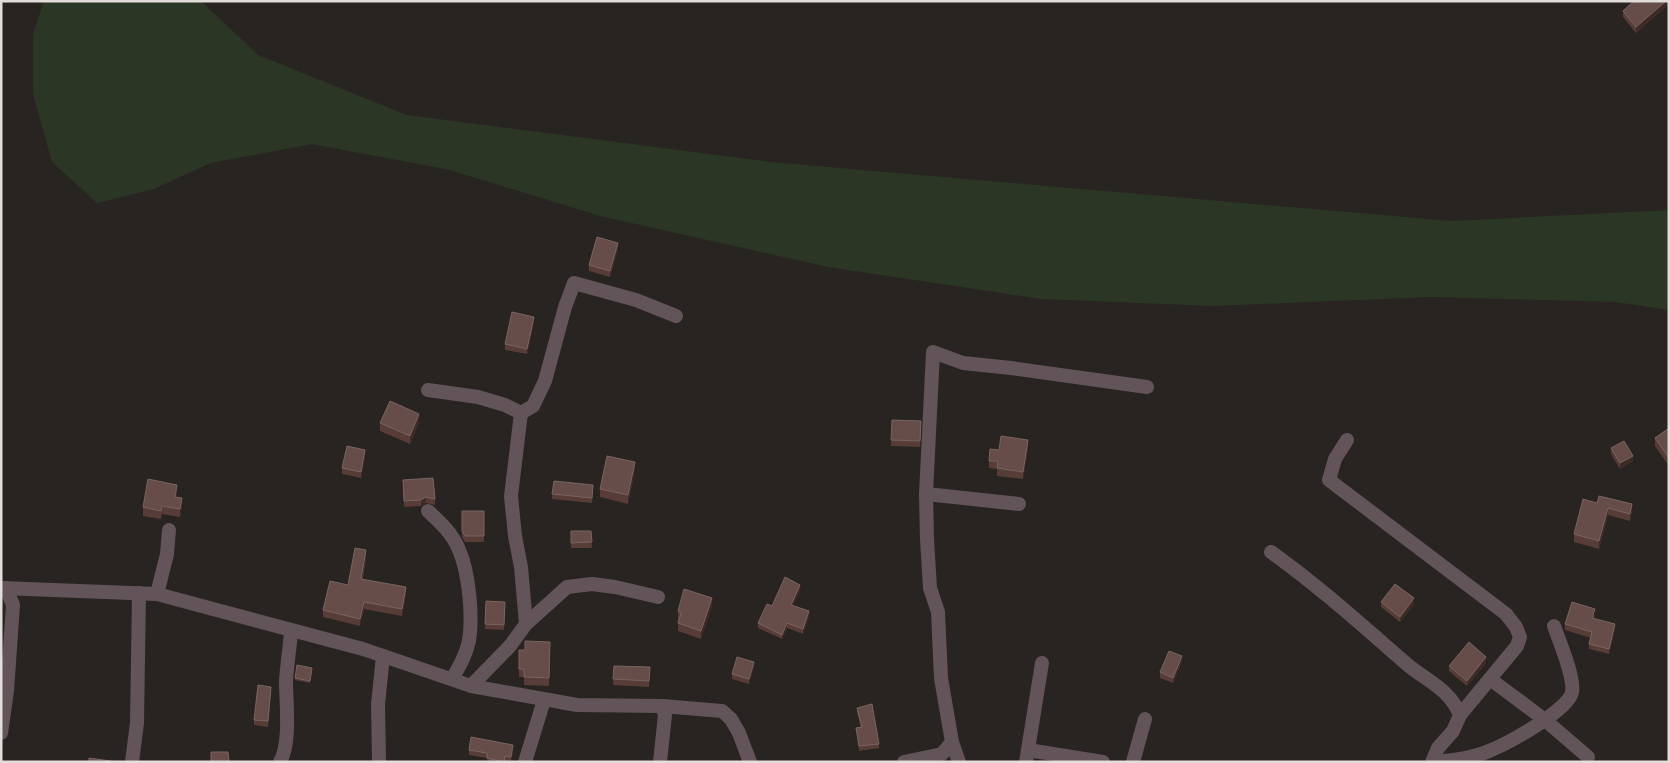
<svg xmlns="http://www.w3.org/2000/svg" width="1670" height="763" font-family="Karla,sans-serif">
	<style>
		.green { fill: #2c3625 }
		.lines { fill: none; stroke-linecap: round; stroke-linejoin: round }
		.minor { stroke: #625458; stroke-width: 14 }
		.wall { fill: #573c37 }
		.shaded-wall { fill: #3e2b27 }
		.building { fill: #664d49; stroke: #796460 }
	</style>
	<rect width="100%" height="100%" fill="#282421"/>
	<path class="green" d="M44,1h157l57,54 149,60 364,47 681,59 217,-11v100l-54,-8 -184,-5 -218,9 -172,-7 -213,-32 -228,-51 -150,-46 -138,-26 -101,19 -57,26 -57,14 -45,-41 -19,-68v-60z"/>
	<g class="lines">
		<g class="minor">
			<path d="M428,390l50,7 27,8 16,8 -10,83 4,40 6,31 5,57"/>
			<path d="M521,413l12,-7 12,-25 20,-74 9,-24 62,17 40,16"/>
			<path d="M1347,440l-12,19 -6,21 177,134 10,13 4,10 -3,9 -57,69"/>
			<path d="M926,494l93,10"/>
			<path d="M428,511c12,11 25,23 31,39 10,22 14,67 10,91 -3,14 -10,26 -17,38"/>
			<path d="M1271,552c49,35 93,75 138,114 20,16 41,24 51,49l-7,16 -15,17 -6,14"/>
			<path d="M1,588l156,6 206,55 108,37 106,19 85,1 60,5 9,8 8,14 11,29"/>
			<path d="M157,594l10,-40 2,-24"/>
			<path d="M1490,679l55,41 43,37"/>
			<path d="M471,686l39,-40 16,-22 41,-37 25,-3 23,3 43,10"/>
			<path d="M1,733l6,-42 6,-86 -7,-17"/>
			<path d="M952,742l7,20"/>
			<path d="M1028,750l75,12"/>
			<path d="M132,762l5,-39 2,-130"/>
			<path d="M280,762c11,-19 6,-59 6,-81 1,-17 4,-34 5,-50"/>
			<path d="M379,762l-1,-58 5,-48"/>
			<path d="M525,762l19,-62"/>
			<path d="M660,762l5,-47 -3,-9"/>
			<path d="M904,762l38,-8 10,-12 -11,-64 -3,-66 -8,-24 -3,-49 -1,-45 7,-142 30,11 48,5 136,19"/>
			<path d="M1026,762l16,-99"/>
			<path d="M1133,762l12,-43"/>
			<path d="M1437,762c17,-2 36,-4 52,-11 18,-7 80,-41 83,-59 3,-14 -13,-52 -18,-66"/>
		</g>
	</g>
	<g class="wall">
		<path d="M1634,1h35v5l-1,-1 -32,28 -13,-16v-6z"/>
		<path d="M618,249l-8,28 -21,-6v-6z"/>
		<path d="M534,322l-7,32 -22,-4v-6z"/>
		<path d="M892,420l29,1 -1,26 -29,-1z"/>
		<path d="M419,422l-9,22 -30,-13v-8z"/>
		<path d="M1669,428v38l-14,-20v-8z"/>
		<path d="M1028,447l-5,32 -26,-3v-7l-8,-1v-7l10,-11z"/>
		<path d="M1611,448l22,13 -13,8 -9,-15z"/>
		<path d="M365,456l-4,22 -19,-4v-6z"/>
		<path d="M635,470l-7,34 -28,-7v-8z"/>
		<path d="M403,480l32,19v6l-9,-2 -5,3 -17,1z"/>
		<path d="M593,491l-1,12 -40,-4v-5z"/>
		<path d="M177,493l-1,4 6,10 -2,10 -18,-3 -1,5 -18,-3v-9z"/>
		<path d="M1597,503l35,9 -2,9 -22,-6 -9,34 -25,-7v-8z"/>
		<path d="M462,511h22v31h-19l-3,-5z"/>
		<path d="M571,531h20l1,17h-21z"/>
		<path d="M366,557l-3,22 43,15 -4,22 -38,-7 -4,17 -37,-9v-7l25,-25z"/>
		<path d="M800,590l-7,15 16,11 -6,18 -16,-6 -5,11 -24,-11v-5l14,-17z"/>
		<path d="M486,601l19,1 -1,28 -19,-1z"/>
		<path d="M1381,602l33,2 -14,18 -19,-15z"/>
		<path d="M712,606l-11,33 -23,-8v-8l1,-3h-1v-9z"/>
		<path d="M1595,615l-1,4 21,10 -6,25 -20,-5v-5l2,-6 -26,-8v-6z"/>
		<path d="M550,642l-1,44 -25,-1v-8h-5v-27h6z"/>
		<path d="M1182,662l-9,21 -13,-5v-6z"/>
		<path d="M1486,663l-19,23 -18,-15v-5z"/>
		<path d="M614,666l36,1 -1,20 -36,-2z"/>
		<path d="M754,667l-5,17 -17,-5v-5z"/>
		<path d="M312,671l-2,12 -15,-3v-2z"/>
		<path d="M271,692l-3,35 -14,-2v-5z"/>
		<path d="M857,708l22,36v4l-20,3 -3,-23h5l-4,-16z"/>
		<path d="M469,750h44l-2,12h-24v-4l-18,-3z"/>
	</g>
	<g class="shaded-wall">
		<path d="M1666,1h2v4l-32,28v-6z"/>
		<path d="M618,243v6l-8,28v-6z"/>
		<path d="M534,317v5l-7,32v-5z"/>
		<path d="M419,414v8l-9,22v-8z"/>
		<path d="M1028,440v7l-5,32v-7z"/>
		<path d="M365,450v6l-4,22v-6z"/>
		<path d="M1633,456v5l-13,8v-6z"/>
		<path d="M635,462v8l-7,34v-9z"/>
		<path d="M177,485v8l-2,12v-8z"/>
		<path d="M426,497v6l-5,3v-6z"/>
		<path d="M182,498v9l-2,10v-8z"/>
		<path d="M1632,504v8l-2,9v-7z"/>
		<path d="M1608,508v7l-9,34v-8z"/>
		<path d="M366,550v7l-5,29v-7z"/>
		<path d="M800,585v5l-9,19v-4z"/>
		<path d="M406,587v7l-4,22v-7z"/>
		<path d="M712,598v8l-11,33v-8z"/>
		<path d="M1414,598v6l-14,18v-5z"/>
		<path d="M364,602v7l-4,17v-7z"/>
		<path d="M809,611v5l-6,18v-5z"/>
		<path d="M787,623v5l-5,11v-4z"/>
		<path d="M1615,624v5l-6,25v-5z"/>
		<path d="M1182,656v6l-9,21v-5z"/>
		<path d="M1486,657v6l-19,23v-5z"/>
		<path d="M754,662v5l-5,17v-5z"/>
		<path d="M271,687v5l-3,35v-6z"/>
		<path d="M513,745v5l-2,12v-5z"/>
	</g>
	<g class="building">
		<path d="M1634,1h32l-30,26 -13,-16z"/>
		<path d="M597,237l21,6 -8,28 -21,-6z"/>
		<path d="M512,312l22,5 -7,32 -22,-5z"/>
		<path d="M390,401l29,13 -9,22 -30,-13z"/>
		<path d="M892,420l29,1 -1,20 -29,-1z"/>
		<path d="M1669,428v30l-14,-20z"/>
		<path d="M1001,436l27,4 -5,32 -26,-4 1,-7h-9l1,-12 9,1z"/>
		<path d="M1624,441l9,15 -13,7 -9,-15z"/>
		<path d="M347,446l18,4 -4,22 -19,-4z"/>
		<path d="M607,456l28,6 -7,33 -28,-6z"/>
		<path d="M433,478l2,21 -9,-2 -5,3 -17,1 -1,-21z"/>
		<path d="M148,479l29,6 -2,12 7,1 -2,11 -18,-3 -1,5 -18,-4z"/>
		<path d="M554,481l39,4 -1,13 -40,-4z"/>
		<path d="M1599,496l33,8 -2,10 -22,-6 -9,33 -25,-7 9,-35 14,4z"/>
		<path d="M462,511h22v25h-19l-3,-5z"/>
		<path d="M571,531h20l1,11 -21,1z"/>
		<path d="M355,548l11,2 -5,29 45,8 -4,22 -38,-7 -4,17 -37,-9 7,-29 18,4z"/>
		<path d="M785,577l15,8 -9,20 18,6 -6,18 -16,-6 -5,12 -24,-12 9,-19 5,2z"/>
		<path d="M1395,584l19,14 -14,19 -19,-15z"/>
		<path d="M684,589l28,9 -11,33 -23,-8 3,-10 -3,-2z"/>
		<path d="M486,601l19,1 -1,23 -19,-1z"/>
		<path d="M1572,602l23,7 -3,9 23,6 -6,25 -20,-5 3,-12 -27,-8z"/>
		<path d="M525,641l25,1 -1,36 -25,-1v-8h-5v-19h6z"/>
		<path d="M1469,642l17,15 -19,24 -18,-15z"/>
		<path d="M1169,651l13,5 -9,22 -13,-6z"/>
		<path d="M737,657l17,5 -5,17 -17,-5z"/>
		<path d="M297,665l15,3 -2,13 -15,-3z"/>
		<path d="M614,666l36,1 -1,14 -36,-2z"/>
		<path d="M258,685l13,2 -3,34 -14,-1z"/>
		<path d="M872,704l7,40 -20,2 -3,-18 6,-1 -5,-19z"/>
		<path d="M471,737l42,8 -2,12 -6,-1 -1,6 -17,-4v-5l-18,-3z"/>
		<path d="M211,752h17l1,10h-18z"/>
		<path d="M89,758l29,4h-29z"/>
	</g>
	<rect width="1670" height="763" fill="none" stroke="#e0dddb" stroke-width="5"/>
</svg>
